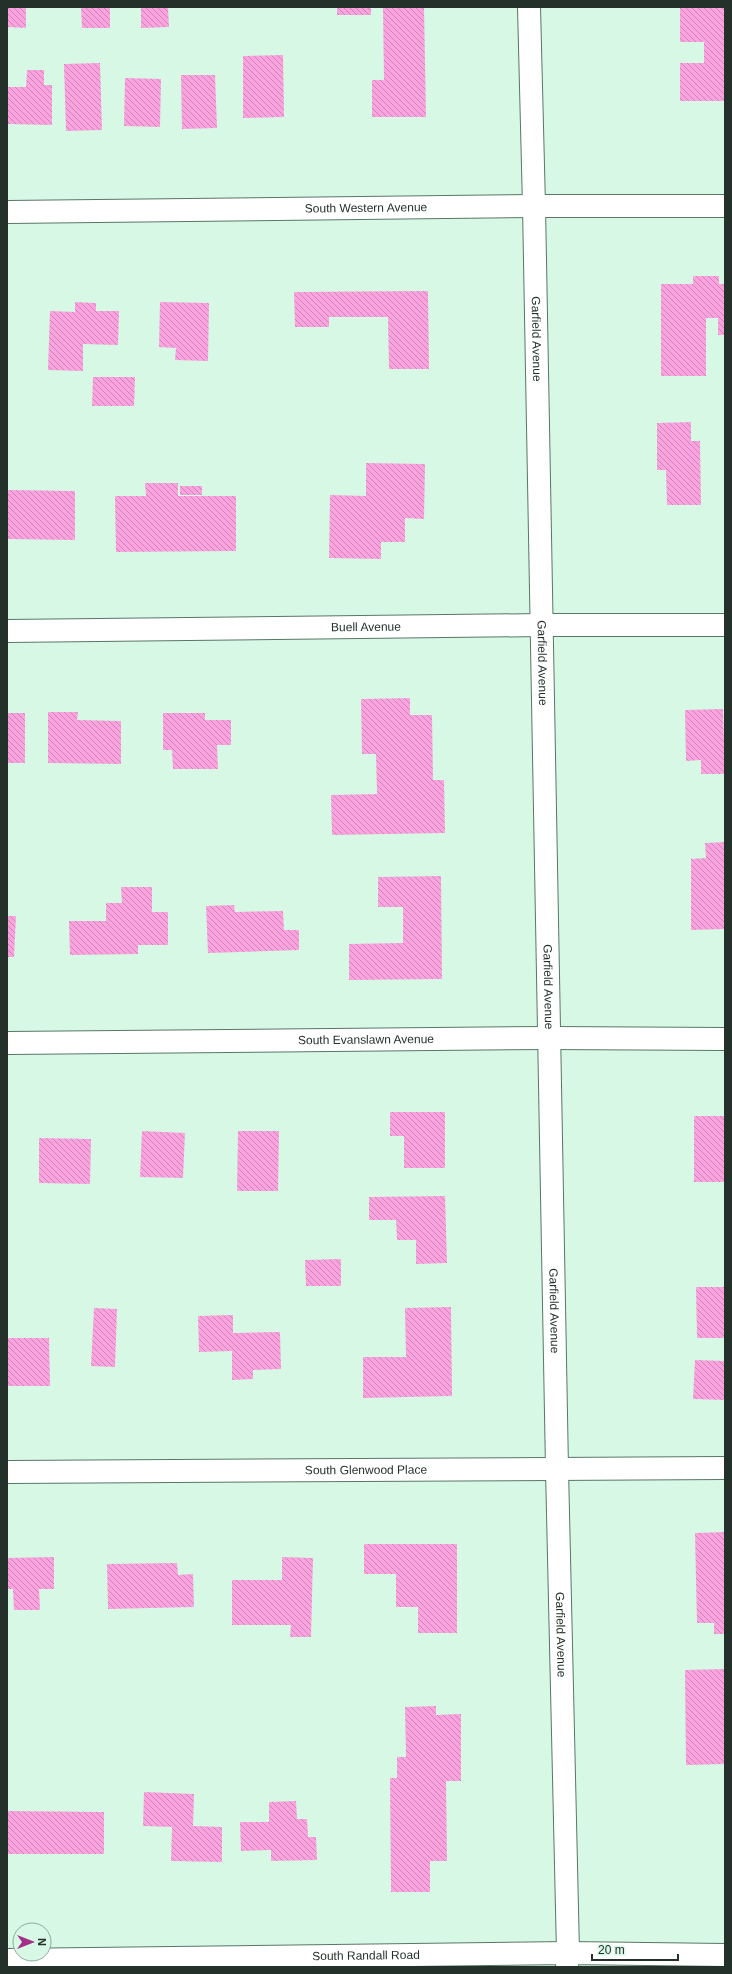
<svg xmlns="http://www.w3.org/2000/svg" width="732" height="1974" font-family="Helvetica,sans-serif">
	<style>
		.building { fill: url(#building-back-hatch) }
		.lines { fill: none; stroke-linecap: round; stroke-linejoin: round }
		.minor-casing { stroke: #597667; stroke-width: 24 }
		.minor { stroke: #fff; stroke-width: 22 }
		.labels { text-anchor: middle; stroke-width: 3.5; stroke-linejoin: round; paint-order: stroke }
		.street-label { font-size: 12px; fill: #24312a; stroke: #d8f8e6 }
	</style>
	<defs>
		<pattern id="building-back-hatch" width="6" height="6" patternUnits="userSpaceOnUse"><rect width="6" height="6" fill="#faa3df"/><path d="M-1 5l2 2M0 0l6 6M5-1l2 2" fill="none" stroke="#ca85b5"/></pattern>
	</defs>
	<rect width="100%" height="100%" fill="#d8f8e6"/>
	<g class="building">
		<path d="M7,7h19v21l-19,-1z"/>
		<path d="M81,7h29v21h-28z"/>
		<path d="M141,7h27l1,20 -28,1z"/>
		<rect x="337" y="7" width="34" height="8"/>
		<path d="M383,7h41l2,110h-54v-37h12z"/>
		<path d="M680,7h45v94h-45v-38h24v-21h-24z"/>
		<path d="M283,55l1,62 -41,1v-62z"/>
		<path d="M100,63l2,67 -36,1 -2,-67z"/>
		<path d="M27,70h17v15h8v40l-45,-1v-37h19z"/>
		<path d="M181,75h34l2,53 -35,1z"/>
		<path d="M125,78l36,1 -1,48 -36,-1z"/>
		<path d="M693,276h26v8h6v51h-7v-17h-12v58h-45v-92h32z"/>
		<path d="M428,291l1,78h-40l-1,-52h-59v10h-34l-1,-35z"/>
		<path d="M75,302l21,1v8h23l-1,34 -35,-1v27l-35,-1 2,-59 25,1z"/>
		<path d="M160,302l49,1 -1,58 -33,-1 1,-12 -17,-1z"/>
		<path d="M93,377h42l-1,29h-42z"/>
		<path d="M691,422v19h9l1,64h-34l-1,-35h-9v-47z"/>
		<path d="M366,463l59,1 -1,55 -19,-1v24h-24v17l-52,-1 1,-63 36,1z"/>
		<path d="M145,483h33v13h58v55l-120,1 -1,-56h31z"/>
		<rect x="180" y="486" width="22" height="9"/>
		<path d="M7,490l68,1v49l-68,-1z"/>
		<path d="M410,698v17h22l1,65h11l1,53 -113,2 -1,-40 46,-1 -1,-40h-14l-1,-55z"/>
		<path d="M723,709l2,65h-24v-14l-15,1 -1,-51z"/>
		<path d="M48,712h30l-1,8 44,1v43l-73,-1z"/>
		<rect x="7" y="713" width="18" height="50"/>
		<path d="M163,713h42v7h26v25h-14l1,24h-45l-1,-19h-9z"/>
		<path d="M725,842v87l-34,1v-71l15,-1 -1,-15z"/>
		<path d="M441,876l1,103 -93,1v-36l54,-1v-36h-25v-30z"/>
		<path d="M121,887h31v25h16v33h-30v9l-68,1 -1,-34h37v-18h16z"/>
		<path d="M234,905l1,7 48,-1 1,19h15v20l-91,3 -2,-47z"/>
		<path d="M7,916h9l-2,41h-7z"/>
		<path d="M390,1112h55v56h-41v-32h-14z"/>
		<rect x="694" y="1116" width="31" height="66"/>
		<path d="M142,1131l43,2 -2,45 -43,-1z"/>
		<path d="M238,1131h41l-1,60h-41z"/>
		<path d="M39,1138l52,1 -1,45 -51,-1z"/>
		<path d="M445,1196l2,67 -31,1v-24h-19l-1,-20h-27v-23z"/>
		<path d="M341,1259v27h-35l-1,-26z"/>
		<path d="M696,1287h29v51h-28z"/>
		<path d="M451,1307l1,89 -89,2v-41h43l-1,-49z"/>
		<path d="M94,1308l23,1 -2,58 -24,-1z"/>
		<path d="M233,1315v18l47,-1 1,37 -28,1v9l-21,1v-29l-33,1 -1,-36z"/>
		<path d="M7,1338h42l1,48h-43z"/>
		<path d="M695,1360l30,1v39l-32,-1z"/>
		<path d="M725,1532v102h-11v-11h-17l-2,-90z"/>
		<path d="M364,1544h93v89h-39v-26h-22v-33h-32z"/>
		<path d="M54,1557v32h-15l1,21h-26l-1,-21h-6v-31z"/>
		<path d="M282,1557l31,1 -2,79h-21l1,-12h-59v-45h50z"/>
		<path d="M177,1563l1,12 15,-1 1,33 -86,2 -1,-45z"/>
		<path d="M725,1669v95l-39,1 -1,-95z"/>
		<path d="M436,1706v9l25,-1v67h-15l1,80h-17v31h-39l-1,-114h7v-21h9l-1,-50z"/>
		<path d="M144,1792l50,2 -1,32 29,1v35l-51,-1 1,-34 -29,-1z"/>
		<path d="M296,1801l1,18h10l1,18h8l1,23 -46,1v-11l-30,1 -1,-29h29v-20z"/>
		<path d="M7,1811l97,1v42h-97z"/>
	</g>
	<g class="lines">
		<g class="minor-casing">
			<g id="minor">
				<path id="s1" d="M529,7l5,199 23,1263 11,484 -1,14"/>
				<path id="s2" d="M7,212l527,-6h191"/>
				<path id="s3" d="M7,631l535,-6h183"/>
				<path id="s4" d="M7,1043l541,-5 177,1"/>
				<path id="s5" d="M7,1472l718,-4"/>
				<path id="s6" d="M7,1960l561,-7 157,2"/>
			</g>
		</g>
		<use href="#minor" class="minor"/>
	</g>
	<g class="labels">
		<g class="street-label">
			<text dy="4" stroke="none"><textPath href="#s2" startOffset="359">South Western Avenue</textPath></text>
			<text dy="4" stroke="none"><textPath href="#s1" startOffset="332">Garfield Avenue</textPath></text>
			<text dy="4" stroke="none"><textPath href="#s3" startOffset="359">Buell Avenue</textPath></text>
			<text dy="4" stroke="none"><textPath href="#s1" startOffset="656">Garfield Avenue</textPath></text>
			<text dy="4" stroke="none"><textPath href="#s1" startOffset="980">Garfield Avenue</textPath></text>
			<text dy="4" stroke="none"><textPath href="#s4" startOffset="359">South Evanslawn Avenue</textPath></text>
			<text dy="4" stroke="none"><textPath href="#s1" startOffset="1304">Garfield Avenue</textPath></text>
			<text dy="4" stroke="none"><textPath href="#s5" startOffset="359">South Glenwood Place</textPath></text>
			<text dy="4" stroke="none"><textPath href="#s1" startOffset="1628">Garfield Avenue</textPath></text>
			<text dy="4" stroke="none"><textPath href="#s6" startOffset="359">South Randall Road</textPath></text>
		</g>
	</g>
	<rect width="732" height="1974" fill="none" stroke="#24312a" stroke-width="16"/>
	<g transform="translate(32 1942) rotate(90)"><circle r="19" fill="#d8f8e6" stroke="#90a89b"/>
	<path d="M0-3L7 15L0 10L-7 15Z" fill="#a42f89"/>
	<text y="-6" font-size="11" font-weight="bold" text-anchor="middle" fill="#24312a">N</text>
	</g>
	<path d="M592 1954v6h86v-6" fill="none" stroke="#24312a" stroke-width="2"/>
	<text x="598" y="1954" font-size="12" fill="#24312a" stroke="#d8f8e6" stroke-width="3" paint-order="stroke">20 m</text>
</svg>
